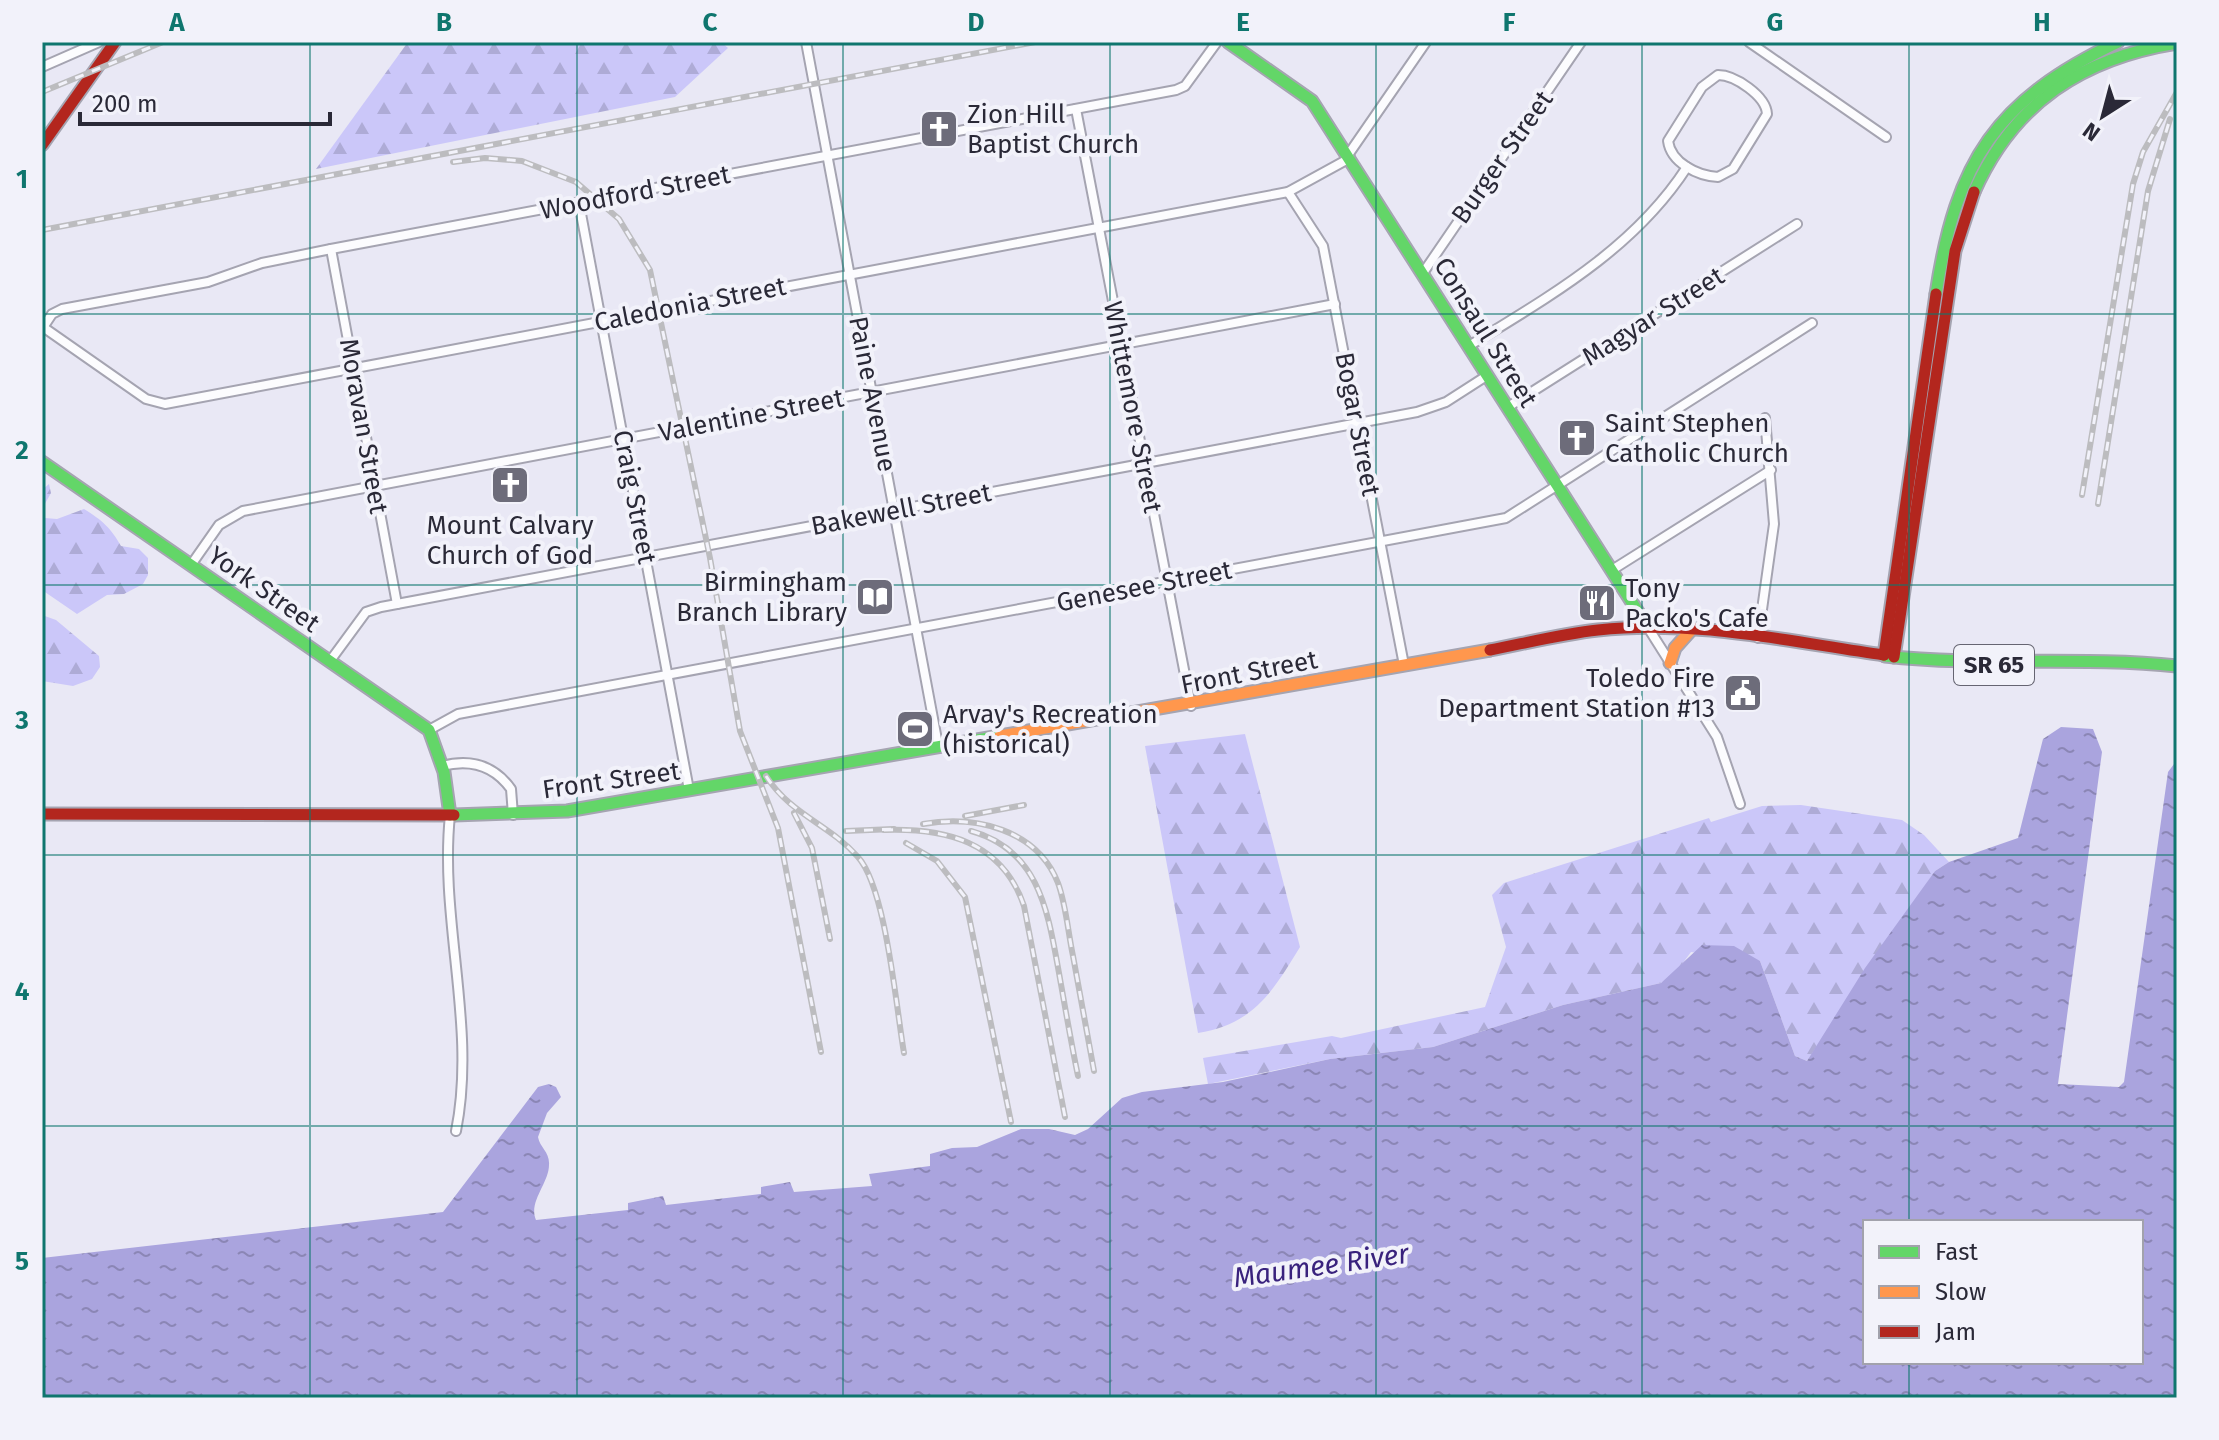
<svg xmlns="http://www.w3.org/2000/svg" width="2219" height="1440" font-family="'Fira Sans',sans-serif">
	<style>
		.forest { fill: url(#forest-firs) }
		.water { fill: url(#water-ripples); fill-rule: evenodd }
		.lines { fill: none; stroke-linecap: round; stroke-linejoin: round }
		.street-casing { stroke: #a5a4b1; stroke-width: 12 }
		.fast-casing { stroke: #a5a4b1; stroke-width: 15 }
		.slow-casing { stroke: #a5a4b1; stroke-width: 15 }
		.jam-casing { stroke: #a5a4b1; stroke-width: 15 }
		.street { stroke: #fcfcfe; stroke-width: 8 }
		.fast { stroke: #63d668; stroke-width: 11 }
		.slow { stroke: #ff974d; stroke-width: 11 }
		.jam { stroke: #b3261e; stroke-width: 11 }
		.rail-casing { stroke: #bcbcbf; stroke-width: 6 }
		.rail { stroke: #f2f2fa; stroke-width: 3; stroke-dasharray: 9; stroke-linecap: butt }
		.grid { fill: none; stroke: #0f766e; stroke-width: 2; stroke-opacity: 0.55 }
		.labels { text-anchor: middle; stroke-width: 8; stroke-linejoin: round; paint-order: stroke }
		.shield { fill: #f2f2fa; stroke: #666572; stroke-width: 2 }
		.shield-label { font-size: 24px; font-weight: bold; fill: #2a2937 }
		.poi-label { font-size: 26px; fill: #2a2937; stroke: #f2f2fa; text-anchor: start }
		.street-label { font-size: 26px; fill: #2a2937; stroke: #f2f2fa }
		.water-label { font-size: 28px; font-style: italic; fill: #39227d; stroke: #f2f2fa }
		.neatline { fill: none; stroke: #0f766e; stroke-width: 3 }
		.grid-label { font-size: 26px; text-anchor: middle; font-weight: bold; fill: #0f766e }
	</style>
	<defs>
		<pattern id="forest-firs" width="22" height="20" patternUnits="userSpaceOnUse" patternTransform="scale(2)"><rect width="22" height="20" fill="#cbc7f9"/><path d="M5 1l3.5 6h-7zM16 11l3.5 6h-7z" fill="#aeabd6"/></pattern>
		<pattern id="water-ripples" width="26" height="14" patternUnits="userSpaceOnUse" patternTransform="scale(2)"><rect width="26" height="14" fill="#aaa4de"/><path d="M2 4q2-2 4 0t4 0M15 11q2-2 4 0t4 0" fill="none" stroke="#8b86b5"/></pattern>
	</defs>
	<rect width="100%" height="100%" fill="#e9e8f5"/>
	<g class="forest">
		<path d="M408,42h313l7,6 -53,49 -359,72z"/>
		<path d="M49,484l2,9 -9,16 3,9 12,1 27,-10c18,11 27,19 37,37l18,3 9,9v17l-5,9 -19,10 -17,1 -30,19 -35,-24v-100z"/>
		<path d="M42,615l14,5 43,36 1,11 -8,12 -19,7 -31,-5z"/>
		<path d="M1245,734l55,213c-27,44 -46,77 -102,86l-53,-287z"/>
		<path d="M1801,805l101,15 22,15 25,27 -14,9 -128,190 -12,-5 -35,-95 -69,-9 -14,19 -16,12 -98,22 -130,42 -103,12 -122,25 -5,-26 129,-22 9,2 144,-31 21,-60 -14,-52 12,-12 205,-65 2,4 51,-16z"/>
	</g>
	<path class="water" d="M2061,727l32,2 9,23 -44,332 61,3 5,-5 44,-310 9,-12v638h-2135v-140l401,-46 95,-125 11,-3 7,3 5,10 -14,16 -9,24c2,11 12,15 11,28 0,18 -21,37 -13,55l92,-10v-7l35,-7 3,9 95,-11v-7l29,-5 4,10 78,-6 -3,-12 61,-8v-12l22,-6 25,-1 44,-18h28l26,6 13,-6 34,-31 20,-6 81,-10 107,-23 103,-12 130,-42 98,-22 41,-38 32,1 26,15 35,95 12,5 58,-93 70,-97 14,-9 69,-24 25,-99zM1865,1222h276v140h-276z"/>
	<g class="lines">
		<g class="street-casing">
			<g id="street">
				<path d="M806,42l132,703"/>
				<path d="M1749,42l137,95"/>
				<path d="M42,67l57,-25"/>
				<path d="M1718,75c17,0 48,21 49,39l-34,55 -15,8c-20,-1 -47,-14 -50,-36l34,-54z"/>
				<path d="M1076,109l115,597"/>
				<path d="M1348,155l78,-113"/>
				<path d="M1288,192l35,54 81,419"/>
				<path d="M579,203l110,587"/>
				<path d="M331,249l66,355"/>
				<path d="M1423,273l158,-231"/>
				<path d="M43,327l103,72 19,5 1123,-212 62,-34"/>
				<path d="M42,329l10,-15 10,-5 146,-27 54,-19 69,-14 845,-159 9,-4 32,-44"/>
				<path d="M1469,346c81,-50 165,-97 218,-179"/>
				<path d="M1508,407l289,-183"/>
				<path d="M191,565l28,-40 24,-14 1092,-207"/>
				<path d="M1612,570l159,-100"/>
				<path d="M1647,626l70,111 23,67"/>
				<path d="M1758,638l16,-114 -9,-106"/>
				<path d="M330,661l36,-49 15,-5 1036,-195 29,-10 42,-27"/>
				<path d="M429,730l29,-16 1048,-196 306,-195"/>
				<path d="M442,766c27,-7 51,-2 69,23l2,26"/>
				<path d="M450,815c-11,106 27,211 6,316"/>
			</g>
		</g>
		<g class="fast-casing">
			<g id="fast">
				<path d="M1228,42l84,59 335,525"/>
				<path d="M1974,192c40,-90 109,-134 203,-149"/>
				<path d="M1936,294c20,-133 60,-194 182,-252"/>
				<path d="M42,462l387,268 15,42 6,43"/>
				<path d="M1885,656c97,11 195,0 292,10"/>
				<path d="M454,815l113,-4 433,-75"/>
			</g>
		</g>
		<g class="slow-casing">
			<g id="slow">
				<path d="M1670,663l5,-15 17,-19"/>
				<path d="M1000,736l490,-86"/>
			</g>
		</g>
		<g class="jam-casing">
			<g id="jam">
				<path d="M42,145l73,-103"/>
				<path d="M1490,650c36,-7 72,-16 108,-20 95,-11 193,12 286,25"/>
				<path d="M1884,655l52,-361"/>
				<path d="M1894,657l61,-406 19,-59"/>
				<path d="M42,814l412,1"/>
			</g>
		</g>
		<use href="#street" class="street"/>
		<use href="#fast" class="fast"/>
		<use href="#slow" class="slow"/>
		<use href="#jam" class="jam"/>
		<g class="rail-casing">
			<g id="rail">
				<path d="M42,92l121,-50"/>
				<path d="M453,162l32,-4 37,3 54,21 43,37 31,51 60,288 30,173 38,97 43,224"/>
				<path d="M42,230l993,-188"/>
				<path d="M2082,495l51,-311 10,-32 34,-60"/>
				<path d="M2098,504l50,-313 22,-72"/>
				<path d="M766,776c25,39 63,48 92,81 28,31 38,150 46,196"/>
				<path d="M794,813l18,35 18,91"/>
				<path d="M965,816l59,-11"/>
				<path d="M923,824c52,-9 114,5 135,59 8,22 10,49 15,73 7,38 14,76 21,115"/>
				<path d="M884,830c61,-2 118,11 140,76l41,211"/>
				<path d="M846,831l48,-2"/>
				<path d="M971,831c69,19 77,82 88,142 6,34 12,69 19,103"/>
				<path d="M906,843l31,18 28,36 46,225"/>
			</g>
		</g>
		<use href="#rail" class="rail"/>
	</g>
	<path class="grid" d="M310,42v1356M577,42v1356M843,42v1356M1110,42v1356M1376,42v1356M1642,42v1356M1909,42v1180M42,314h2135M42,585h2135M42,855h2135M42,1126h2135M1909,1362v36"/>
	<defs>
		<g id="church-square" transform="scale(2)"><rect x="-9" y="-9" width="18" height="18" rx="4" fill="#6d6c7a" stroke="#f2f2fa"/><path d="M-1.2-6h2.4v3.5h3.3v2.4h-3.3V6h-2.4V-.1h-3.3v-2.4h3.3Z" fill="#fff"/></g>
		<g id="library-square" transform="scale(2)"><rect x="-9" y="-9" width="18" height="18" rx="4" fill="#6d6c7a" stroke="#f2f2fa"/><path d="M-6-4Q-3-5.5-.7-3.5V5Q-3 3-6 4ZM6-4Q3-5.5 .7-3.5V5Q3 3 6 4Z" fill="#fff"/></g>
		<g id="restaurant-square" transform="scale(2)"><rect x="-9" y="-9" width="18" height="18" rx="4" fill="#6d6c7a" stroke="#f2f2fa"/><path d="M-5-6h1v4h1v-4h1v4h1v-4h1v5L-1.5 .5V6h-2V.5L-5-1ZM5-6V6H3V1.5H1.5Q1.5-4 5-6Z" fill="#fff"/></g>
		<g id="civic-square" transform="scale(2)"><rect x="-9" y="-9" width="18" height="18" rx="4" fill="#6d6c7a" stroke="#f2f2fa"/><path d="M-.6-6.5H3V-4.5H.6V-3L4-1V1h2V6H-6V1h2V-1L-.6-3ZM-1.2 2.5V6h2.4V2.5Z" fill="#fff"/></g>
		<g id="stadium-square" transform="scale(2)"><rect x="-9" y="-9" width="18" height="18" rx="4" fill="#6d6c7a" stroke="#f2f2fa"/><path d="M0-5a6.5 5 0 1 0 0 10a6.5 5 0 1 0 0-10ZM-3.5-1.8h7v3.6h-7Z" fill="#fff"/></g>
	</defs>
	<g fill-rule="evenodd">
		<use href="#church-square" x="939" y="129"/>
		<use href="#church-square" x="1577" y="438"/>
		<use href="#church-square" x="510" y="485"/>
		<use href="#library-square" x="875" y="597"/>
		<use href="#restaurant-square" x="1597" y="603"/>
		<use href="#civic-square" x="1743" y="693"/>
		<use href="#stadium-square" x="915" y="729"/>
	</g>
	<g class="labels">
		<rect class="shield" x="1954" y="645" width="80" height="40" rx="6"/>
		<g class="shield-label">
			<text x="1994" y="673">SR 65</text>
		</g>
		<g class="poi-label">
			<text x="967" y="123">Zion Hill<tspan x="967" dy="30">Baptist Church</tspan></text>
			<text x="1605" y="432">Saint Stephen<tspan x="1605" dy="30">Catholic Church</tspan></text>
			<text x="510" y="534" text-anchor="middle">Mount Calvary<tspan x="510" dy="30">Church of God</tspan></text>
			<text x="847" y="591" text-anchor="end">Birmingham<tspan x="847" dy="30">Branch Library</tspan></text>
			<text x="1625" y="597">Tony<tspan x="1625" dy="30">Packo's Cafe</tspan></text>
			<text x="1715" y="687" text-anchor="end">Toledo Fire<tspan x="1715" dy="30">Department Station #13</tspan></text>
			<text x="943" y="723">Arvay's Recreation<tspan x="943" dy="30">(historical)</tspan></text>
		</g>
		<g class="street-label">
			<text transform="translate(1502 157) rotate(-55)" y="9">Burger Street</text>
			<text transform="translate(635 192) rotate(-11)" y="9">Woodford Street</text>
			<text transform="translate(690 304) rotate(-11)" y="9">Caledonia Street</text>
			<text transform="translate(1653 316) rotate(-32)" y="9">Magyar Street</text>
			<text transform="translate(1486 332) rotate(58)" y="9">Consaul Street</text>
			<text transform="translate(873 394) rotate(79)" y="9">Paine Avenue</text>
			<text transform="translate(1133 407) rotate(79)" y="9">Whittemore Street</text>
			<text transform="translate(751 415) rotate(-11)" y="9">Valentine Street</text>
			<text transform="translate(1358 424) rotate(79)" y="9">Bogar Street</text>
			<text transform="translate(364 426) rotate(80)" y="9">Moravan Street</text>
			<text transform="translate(635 497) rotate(79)" y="9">Craig Street</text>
			<text transform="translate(901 509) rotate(-11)" y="9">Bakewell Street</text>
			<text transform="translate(1144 586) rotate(-11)" y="9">Genesee Street</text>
			<text transform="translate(264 589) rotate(35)" y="9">York Street</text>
			<text transform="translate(1249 672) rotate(-11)" y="9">Front Street</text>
			<text transform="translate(611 780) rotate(-8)" y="9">Front Street</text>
		</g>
		<g class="water-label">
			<text transform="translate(1321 1265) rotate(-8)" y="10">Maumee River</text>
		</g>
	</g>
	<rect width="2219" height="1440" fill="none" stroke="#f2f2fa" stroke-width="88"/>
	<rect x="1863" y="1220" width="280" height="144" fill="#f2f2fa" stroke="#a2a2ac" stroke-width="2"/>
	<rect x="1879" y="1246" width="40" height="12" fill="#63d668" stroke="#a2a2ac" stroke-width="2"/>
	<text x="1935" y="1260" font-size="24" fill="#2a2937">Fast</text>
	<rect x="1879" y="1286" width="40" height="12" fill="#ff974d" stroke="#a2a2ac" stroke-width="2"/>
	<text x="1935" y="1300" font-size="24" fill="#2a2937">Slow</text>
	<rect x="1879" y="1326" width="40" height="12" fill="#b3261e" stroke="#a2a2ac" stroke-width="2"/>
	<text x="1935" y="1340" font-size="24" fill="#2a2937">Jam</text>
	<g transform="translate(2103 116) rotate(216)" stroke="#f2f2fa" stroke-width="6" paint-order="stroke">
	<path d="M0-6L14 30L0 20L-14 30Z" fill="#2a2937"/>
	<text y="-12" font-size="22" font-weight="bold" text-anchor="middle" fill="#2a2937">N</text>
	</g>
	<path d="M80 112v12h250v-12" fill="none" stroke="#2a2937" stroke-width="4"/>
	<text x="92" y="112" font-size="24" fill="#2a2937" stroke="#f2f2fa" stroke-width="6" paint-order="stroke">200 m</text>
	<rect x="44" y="44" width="2131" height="1352" class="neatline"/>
	<g class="grid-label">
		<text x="177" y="31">A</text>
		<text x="444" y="31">B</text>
		<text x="710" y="31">C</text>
		<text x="976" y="31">D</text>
		<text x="1243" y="31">E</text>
		<text x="1509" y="31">F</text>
		<text x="1775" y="31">G</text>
		<text x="2042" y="31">H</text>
		<text x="22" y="188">1</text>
		<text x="22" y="459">2</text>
		<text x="22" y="729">3</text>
		<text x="22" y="1000">4</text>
		<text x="22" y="1270">5</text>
	</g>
</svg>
